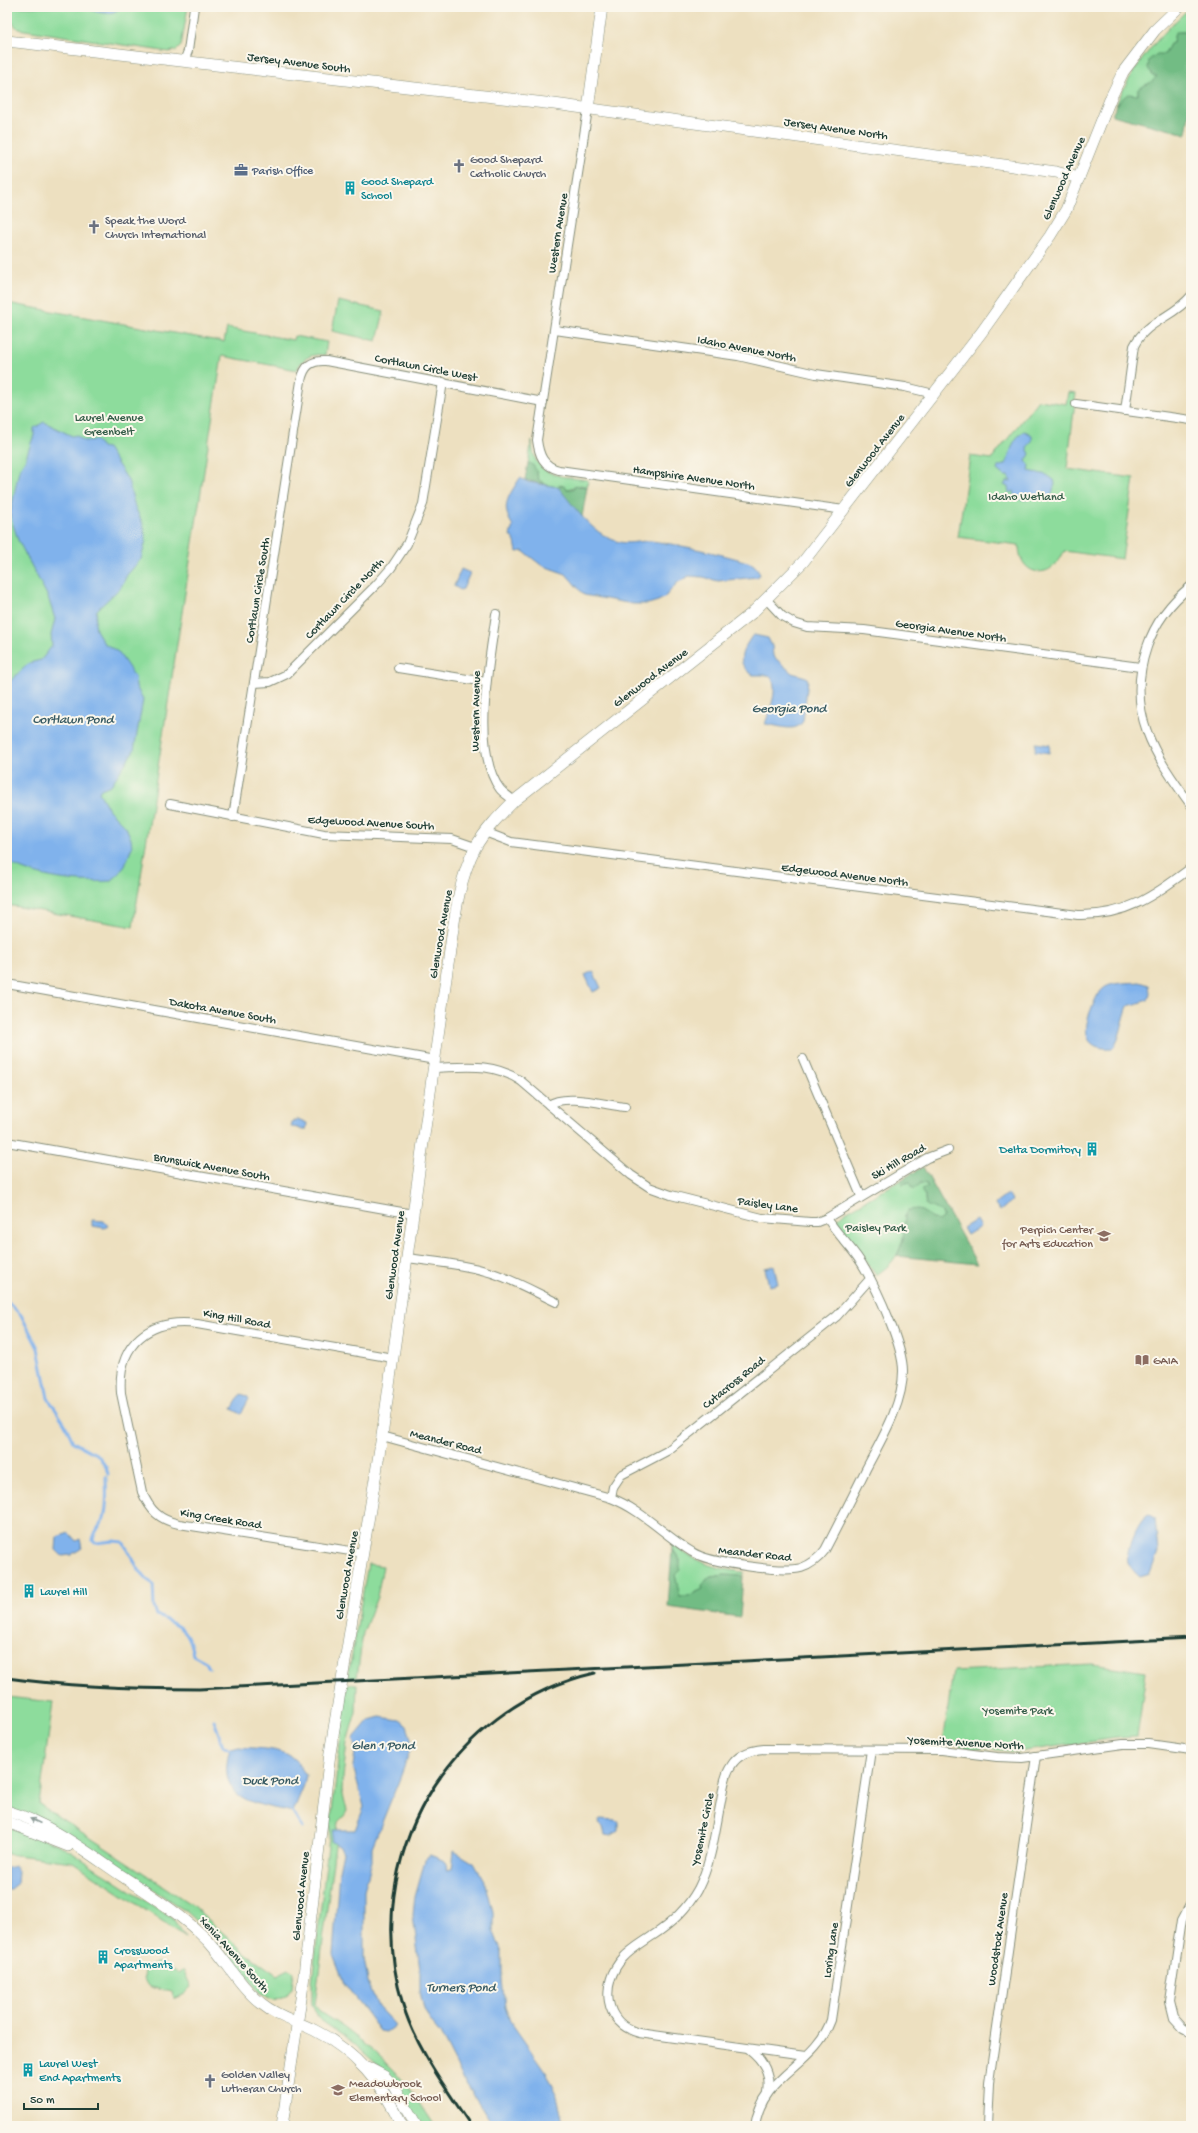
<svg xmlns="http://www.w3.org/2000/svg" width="1198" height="2133" font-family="'Gochi Hand',sans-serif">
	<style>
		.green { fill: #8ddc9c; stroke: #568c68 }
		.forest { fill: #72bc84; stroke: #487c5c }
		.water { fill: #80b2ec; stroke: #507890 }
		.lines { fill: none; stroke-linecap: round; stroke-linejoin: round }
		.stream { stroke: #80b2ec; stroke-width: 3 }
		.minor-casing { stroke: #868e7a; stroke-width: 10 }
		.tertiary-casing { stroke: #868e7a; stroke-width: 12 }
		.minor { stroke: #fff; stroke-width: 8 }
		.tertiary { stroke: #fff; stroke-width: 11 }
		.rail { stroke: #1f3d34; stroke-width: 3 }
		.oneway { fill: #8f9e9a }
		.labels { text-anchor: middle; stroke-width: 4; stroke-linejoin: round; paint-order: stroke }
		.street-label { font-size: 12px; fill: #1f3d34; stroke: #fbf7ec }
		.worship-label { font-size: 12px; fill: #5b616d; stroke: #fbf7ec; text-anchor: start }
		.service-label { font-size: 12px; fill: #4e5e75; stroke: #fbf7ec; text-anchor: start }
		.culture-label { font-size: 12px; fill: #0d838f; stroke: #fbf7ec; text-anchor: start }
		.park-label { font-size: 12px; fill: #355d49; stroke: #fbf7ec }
		.education-label { font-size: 12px; fill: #785e54; stroke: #fbf7ec; text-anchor: start }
		.water-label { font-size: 13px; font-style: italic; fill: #375a62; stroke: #fbf7ec }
	</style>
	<rect width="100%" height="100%" fill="#fbf7ec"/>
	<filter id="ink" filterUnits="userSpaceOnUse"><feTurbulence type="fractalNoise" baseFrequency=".025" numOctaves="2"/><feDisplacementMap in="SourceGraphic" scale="8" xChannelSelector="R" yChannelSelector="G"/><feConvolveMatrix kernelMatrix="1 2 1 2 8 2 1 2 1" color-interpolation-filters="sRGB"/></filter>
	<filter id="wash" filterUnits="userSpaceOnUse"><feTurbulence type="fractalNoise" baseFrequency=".012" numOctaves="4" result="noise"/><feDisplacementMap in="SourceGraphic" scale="16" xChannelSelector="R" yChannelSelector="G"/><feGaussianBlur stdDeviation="0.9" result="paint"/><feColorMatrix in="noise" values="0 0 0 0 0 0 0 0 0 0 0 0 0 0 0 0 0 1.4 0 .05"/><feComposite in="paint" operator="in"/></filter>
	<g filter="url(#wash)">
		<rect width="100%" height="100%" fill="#ede0c0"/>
		<g class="green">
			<path d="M11,7h177l-7,39 -4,4 -8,2 -151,-23 -8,-9z"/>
			<path d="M1191,7v16l-5,9h-6l-6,4 -1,7 -3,1 -5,10 -4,1 -10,18 6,3 -1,3 -18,11v5l-17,5 -5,5c16,-38 44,-71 75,-98z"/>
			<path d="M338,301l46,10 -7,30 -45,-10z"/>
			<path d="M7,303l217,39 3,-14 66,12 1,-4 33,6 -2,13c-13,-2 -23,3 -28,15l-75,-14 -89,571 -126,-22z"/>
			<path d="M1068,392l8,1 -9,76 67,9 -12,81 -58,-8c-11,30 -45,27 -45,-6l-61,-8 12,-81 22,3 46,-59 28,4z"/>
			<path d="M532,440c0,37 27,36 56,40l-1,7 -6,-2 -14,4 -8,-4 -3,2 -11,-3 -7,-5 -1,-6 -9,-10z"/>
			<path d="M901,1180l1,4 8,-2 17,2v3l-5,2 3,7v5l17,11 1,5 -5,4 -20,-12 -13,6c0,27 -5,45 -29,60l-38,-50 -1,-6 7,-6z"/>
			<path d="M672,1544c23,18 43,25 72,28l-1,4 -19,-1 -17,3 -5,8 1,3 -15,7h-8l-5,-21 4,-8 1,-7 -8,-12z"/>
			<path d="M368,1564l15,2 -6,31 -14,36 -6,44h-9z"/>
			<path d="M1092,1664l54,8 -9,65 -20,1 -100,14 -74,-8 10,-73z"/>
			<path d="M347,1684h10l-1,28 -9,30 -4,36 -1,12 5,21 -3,5 -6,6 -23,182 6,9 22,14 30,23 21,20 22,27 19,29h-14l-32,-51 -37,-33 -33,-23 -7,-15v-21z"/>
			<path d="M7,1697l46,5 -14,102 153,101 51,46 34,24 12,-6 5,3 -2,16 -6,8 -13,4 -14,-8 -39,-50 -33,-30 -97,-64 -83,-41z"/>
			<path d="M7,1826l50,18 14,8 102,67 13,18 -113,-75 -66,-8z"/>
			<path d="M156,1963h6l16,10 5,-4 8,18 -6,6 -11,5 -2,-6 -23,-5c-9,-10 -5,-20 7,-24z"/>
		</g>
		<g class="forest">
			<path d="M1191,23v79l-5,32 -74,-19c4,-9 8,-16 16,-21l10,1v-6c7,-5 14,-5 19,-13h-4l-5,-8 1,-8 8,-6h8l5,-10 3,-1 2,-11h11z"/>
			<path d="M528,463c7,0 9,10 10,16l7,5 -20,-4z"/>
			<path d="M559,485l5,1 3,3h5l5,-3 10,1 -5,30 -26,-30z"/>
			<path d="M923,1167l54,97 -80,-8 6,-16 2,-25 3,-5 10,-1 20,12 5,-4 -1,-5 -16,-7 -1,-9 -3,-4v-3l5,-2v-3l-7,-1 -5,6 -4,-2 -1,-5 -8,2 -1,-4z"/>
			<path d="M672,1548l8,12v10l-5,5 5,21h8l15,-7 -1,-3 5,-8 17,-3 19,1 -3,41 -72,-10z"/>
		</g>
		<g class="water">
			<path d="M85,7h36c-9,10 -25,6 -36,0z"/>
			<path d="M44,422l28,14 4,-1 8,6 12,-1 6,7 5,1 21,32 7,27 8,17 3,16 -5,19 -14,16 -6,12 -24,23 -2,12 1,8 8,13 14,9 17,25 1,9 7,14 -9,50 -23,35 -10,4 -2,3 10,18 17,17 5,12 1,8 -7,19 -13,15c-36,2 -72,-2 -105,-19v-178l22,-21 12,-3 11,-14 -1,-11 4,-16 -7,-22 -30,-57 -8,-25 9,-45 6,-10 9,-25v-7z"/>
			<path d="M1025,431l7,4v6l-5,7 3,6 -4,7 4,5 -1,5 18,4 7,5 1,4 -5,15c-8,0 -14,-4 -21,-4l-2,5 -12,-2 -1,-7 -5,2 -1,-6 -4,-2 3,-4 4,1 -3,-6h-4l-7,-6 1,-3 8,-3c6,-13 5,-25 19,-33z"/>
			<path d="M520,478l8,4 30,5c17,20 32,45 58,54 11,4 22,0 33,0 13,0 95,17 105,24 3,3 5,6 6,10l-3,2 -39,4 -15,-4 -14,-1 -12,7 -13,15 -6,3 -10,3h-15l-49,-9 -18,-21 -25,-9 -18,-14 -6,1 -2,-10 -5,-7 3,-9c-13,-20 -5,-29 7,-48z"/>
			<path d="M461,569l9,4 -7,16 -3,1 -6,-4z"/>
			<path d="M754,635l14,3 4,8 1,10 19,17 14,4 2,3 -5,41c-7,13 -25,4 -38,3 4,-12 16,-38 4,-49h-16c-19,-12 -11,-24 -1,-39z"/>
			<path d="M1036,743l14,2 -1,8 -14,-2z"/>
			<path d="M593,971l8,17 -8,4 -8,-17z"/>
			<path d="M1140,982l9,3 1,8 -2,7 -20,6c-5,12 -8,35 -15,42 -33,3 -30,-23 -19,-45 2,-6 5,-11 10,-15 7,-6 26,-5 36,-6z"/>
			<path d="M298,1119l9,4 -1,7h-4l-4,-2 -7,-1 1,-5z"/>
			<path d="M1008,1194l4,7 -12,10 -5,-7z"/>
			<path d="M92,1220l12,1 4,5 -3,2 -13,-2z"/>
			<path d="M976,1220l4,7 -13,8 -4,-7z"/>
			<path d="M774,1266l4,18 -9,2 -4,-18z"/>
			<path d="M241,1394l6,2 2,3 -8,15 -9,-5z"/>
			<path d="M1149,1514l6,4 3,34 -8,22 -10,3c-4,-3 -10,-10 -12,-15 -3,-10 10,-44 21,-48z"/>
			<path d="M69,1533l7,8 4,-2 2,9 -11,7 -9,1 -6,-6 1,-13z"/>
			<path d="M380,1717l20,3 7,6 4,12v10l-11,30 -28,69v14l-8,29v67l4,25 10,25 17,18 -9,7 -6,-1 -36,-48 -11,-28 6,-84 4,-19 -3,-5 -9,-6 2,-11h22l9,-23 -11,-41 3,-20 -3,-7 16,-19z"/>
			<path d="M239,1747c17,2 42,0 55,12 5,4 8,11 12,16l-2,10 -11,27c-39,-8 -78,-12 -63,-63z"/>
			<path d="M600,1819l16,1 2,3v8l-7,5 -6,-1 -2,-8 -5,-3z"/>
			<path d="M454,1851l20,12 12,21 7,28v18l9,23v27l3,27 5,14 35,50 12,26 7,29h-70l-29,-44 -25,-49 -10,-12 -6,-12 -4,-17v-22l-7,-55 2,-19 11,-39 4,-2 15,6 2,3 -1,6 6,-1z"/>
			<path d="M15,1866l3,5 -1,13 -6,5h-4v-21z"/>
		</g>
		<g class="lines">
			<g class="stream">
				<path d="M7,1301l14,14 17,33 10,50 17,26 8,18 25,13 8,12 2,7"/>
				<path d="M106,1477c0,13 2,29 -2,41 -3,8 -11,14 -11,23l2,2 18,-2 10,1 16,28 14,15 1,22 3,8c23,14 30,10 36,40l13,7 3,6"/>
				<path d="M214,1720l9,26 9,5"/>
				<path d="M291,1809l11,19"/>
			</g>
		</g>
	</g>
	<g filter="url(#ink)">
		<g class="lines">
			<g class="minor-casing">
				<g id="minor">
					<path d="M184,61l4,-10 6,-44"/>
					<path d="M588,109l-51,331c2,15 6,26 22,30l285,40"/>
					<path d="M555,330l183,26 78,18 89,13 29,7"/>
					<path d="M1076,404l115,16"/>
					<path d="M1125,411l9,-65c13,-26 39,-28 57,-50"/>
					<path d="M1191,586c-20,16 -36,37 -44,61 -22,64 7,108 44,158"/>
					<path d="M767,600l15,16 12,7 13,4 57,3 276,37"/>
					<path d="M496,614c-6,44 -25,137 4,175 3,4 10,8 14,12"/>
					<path d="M398,668l88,14"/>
					<path d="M254,683l16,-1 17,-8 90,-90 14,-16 16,-24 16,-40 20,-122"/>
					<path d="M170,804l154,30 128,5 23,8"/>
					<path d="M233,817l68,-436c3,-15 10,-21 25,-20l217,41"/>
					<path d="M485,832l26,10 567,73c49,1 75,-19 113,-47"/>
					<path d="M7,984l428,76"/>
					<path d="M803,1059l58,137"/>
					<path d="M433,1068c34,-1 59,-6 88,13l110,94 18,12 22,8 91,23 48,4h7l10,-4 100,-60 21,-8"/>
					<path d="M549,1105c16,-12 56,0 76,2"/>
					<path d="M7,1142l406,72"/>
					<path d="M407,1258c28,4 57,6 85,15 22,7 43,19 64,29"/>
					<path d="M382,1436l229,62c31,12 53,37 81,54 17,11 90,21 109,16 9,-3 18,-10 24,-18 14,-27 28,-54 41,-81 15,-29 37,-64 37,-98 0,-25 -25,-80 -38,-102 -10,-19 -27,-33 -38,-51"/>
					<path d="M611,1498l2,-11 8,-12 46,-24 170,-135 33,-37"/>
					<path d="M363,1553l-184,-29c-20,-4 -29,-14 -37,-32l-21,-99c-4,-50 29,-75 76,-69l196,34"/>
					<path d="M1191,1901l-10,19 -12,81 4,16 10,11 8,4"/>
					<path d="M749,2049c14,11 22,24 19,43"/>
					<path d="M805,2056l-166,-23c-36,-10 -39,-50 -16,-75 8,-9 19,-15 29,-22 19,-12 35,-27 46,-47 14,-28 17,-58 23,-88 2,-11 3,-25 10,-35 7,-12 20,-16 33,-17l177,1 56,7 25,1 101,-14h26l42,6"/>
					<path d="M755,2126c7,-52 60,-60 76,-106l40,-270"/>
					<path d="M987,2126l2,-43 47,-327"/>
				</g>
			</g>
			<g class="tertiary-casing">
				<g id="tertiary">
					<path d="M7,41l547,63 502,68 23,6"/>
					<path d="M588,109l14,-102"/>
					<path d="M7,1811c44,13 78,40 115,65 30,20 60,39 85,64 19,20 33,47 55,64 16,13 34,17 52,26 40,20 70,55 88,96"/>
					<path d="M7,1822l61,24"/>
					<path d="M367,2067l17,9 9,9 24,41"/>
					<path d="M282,2126l20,-134 28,-239 52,-317 66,-472c6,-39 9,-81 27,-116 10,-18 25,-33 39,-47l238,-188 51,-51 178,-229 69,-97 16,-26 45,-113 12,-25 32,-42 24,-23"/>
				</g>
			</g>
			<use href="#minor" class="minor"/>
			<use href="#tertiary" class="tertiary"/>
			<g class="rail">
				<path d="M7,1678c64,9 128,11 192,11l992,-51"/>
				<path d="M471,2126c-25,-38 -54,-76 -68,-121 -44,-145 45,-298 192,-332"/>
			</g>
		</g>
		<defs><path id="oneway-solid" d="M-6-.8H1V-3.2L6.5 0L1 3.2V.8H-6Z"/></defs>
		<use class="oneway" href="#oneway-solid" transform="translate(35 1821) rotate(-156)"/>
	</g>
	<defs>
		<g id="church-bare" transform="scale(1.08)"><path d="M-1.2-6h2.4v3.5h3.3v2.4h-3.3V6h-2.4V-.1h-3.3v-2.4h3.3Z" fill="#6b7280" stroke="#fbf7ec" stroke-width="2.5" paint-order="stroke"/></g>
		<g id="office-bare" transform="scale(1.08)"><path d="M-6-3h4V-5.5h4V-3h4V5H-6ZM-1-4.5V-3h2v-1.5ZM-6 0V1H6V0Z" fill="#5c6f8a" stroke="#fbf7ec" stroke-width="2.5" paint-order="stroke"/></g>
		<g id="building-bare" transform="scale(1.08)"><path d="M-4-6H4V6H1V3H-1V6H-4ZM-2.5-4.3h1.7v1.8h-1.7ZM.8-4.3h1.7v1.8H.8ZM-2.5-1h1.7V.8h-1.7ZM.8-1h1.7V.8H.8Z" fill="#0f9aa8" stroke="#fbf7ec" stroke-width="2.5" paint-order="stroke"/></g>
		<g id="school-bare" transform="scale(1.08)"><path d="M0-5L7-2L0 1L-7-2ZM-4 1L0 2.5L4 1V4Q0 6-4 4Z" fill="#8d6e63" stroke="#fbf7ec" stroke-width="2.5" paint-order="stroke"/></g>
		<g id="library-bare" transform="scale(1.08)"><path d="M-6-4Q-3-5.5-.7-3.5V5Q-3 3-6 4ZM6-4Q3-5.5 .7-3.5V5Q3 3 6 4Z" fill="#8d6e63" stroke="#fbf7ec" stroke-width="2.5" paint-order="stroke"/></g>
	</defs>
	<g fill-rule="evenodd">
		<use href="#church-bare" x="459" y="166"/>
		<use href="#office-bare" x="241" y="170"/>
		<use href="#building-bare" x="350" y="188"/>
		<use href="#church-bare" x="94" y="227"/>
		<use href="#building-bare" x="1092" y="1149"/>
		<use href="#school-bare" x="1104" y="1236"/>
		<use href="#library-bare" x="1142" y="1360"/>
		<use href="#building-bare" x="29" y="1591"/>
		<use href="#building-bare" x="103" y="1957"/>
		<use href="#building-bare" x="28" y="2070"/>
		<use href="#church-bare" x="210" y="2081"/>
		<use href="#school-bare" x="338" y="2090"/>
	</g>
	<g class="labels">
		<g class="street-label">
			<text transform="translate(299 62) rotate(7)" y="4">Jersey Avenue South</text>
			<text transform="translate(836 128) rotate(8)" y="4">Jersey Avenue North</text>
			<text transform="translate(1063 178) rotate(-66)" y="4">Glenwood Avenue</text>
			<text transform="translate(557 233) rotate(-81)" y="4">Western Avenue</text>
			<text transform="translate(747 348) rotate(11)" y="4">Idaho Avenue North</text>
			<text transform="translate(426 367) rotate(11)" y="4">Cortlawn Circle West</text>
			<text transform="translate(874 450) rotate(-52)" y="4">Glenwood Avenue</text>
			<text transform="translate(694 477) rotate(8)" y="4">Hampshire Avenue North</text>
			<text transform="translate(257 590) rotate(-81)" y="4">Cortlawn Circle South</text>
			<text transform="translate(344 598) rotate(-46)" y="4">Cortlawn Circle North</text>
			<text transform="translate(951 630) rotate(8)" y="4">Georgia Avenue North</text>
			<text transform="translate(650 677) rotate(-37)" y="4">Glenwood Avenue</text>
			<text transform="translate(475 711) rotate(-89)" y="4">Western Avenue</text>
			<text transform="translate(371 822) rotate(3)" y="4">Edgewood Avenue South</text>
			<text transform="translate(845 874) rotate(7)" y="4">Edgewood Avenue North</text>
			<text transform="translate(440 934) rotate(-80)" y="4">Glenwood Avenue</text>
			<text transform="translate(223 1010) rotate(10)" y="4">Dakota Avenue South</text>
			<text transform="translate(898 1161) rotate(-30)" y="4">Ski Hill Road</text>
			<text transform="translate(212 1166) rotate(10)" y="4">Brunswick Avenue South</text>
			<text transform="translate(768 1204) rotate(8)" y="4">Paisley Lane</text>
			<text transform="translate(394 1255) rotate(-82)" y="4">Glenwood Avenue</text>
			<text transform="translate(237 1318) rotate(10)" y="4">King Hill Road</text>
			<text transform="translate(733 1382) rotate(-39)" y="4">Cutacross Road</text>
			<text transform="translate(446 1441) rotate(14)" y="4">Meander Road</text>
			<text transform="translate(221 1518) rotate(9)" y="4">King Creek Road</text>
			<text transform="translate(755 1553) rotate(6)" y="4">Meander Road</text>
			<text transform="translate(346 1575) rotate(-80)" y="4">Glenwood Avenue</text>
			<text transform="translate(966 1742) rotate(3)" y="4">Yosemite Avenue North</text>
			<text transform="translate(702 1829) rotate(-78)" y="4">Yosemite Circle</text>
			<text transform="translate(300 1896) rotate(-84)" y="4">Glenwood Avenue</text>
			<text transform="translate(997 1939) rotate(-82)" y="4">Woodstock Avenue</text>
			<text transform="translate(830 1950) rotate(-82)" y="4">Loring Lane</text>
			<text transform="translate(235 1954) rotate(48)" y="4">Xenia Avenue South</text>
		</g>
		<g class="worship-label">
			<text x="470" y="163">Good Shepard<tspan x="470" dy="14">Catholic Church</tspan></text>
			<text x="105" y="224">Speak the Word<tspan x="105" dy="14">Church International</tspan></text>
			<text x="221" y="2078">Golden Valley<tspan x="221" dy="14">Lutheran Church</tspan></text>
		</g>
		<g class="service-label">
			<text x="252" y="174">Parish Office</text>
		</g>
		<g class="culture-label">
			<text x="361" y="185">Good Shepard<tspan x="361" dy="14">School</tspan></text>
			<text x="1081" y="1153" text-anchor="end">Delta Dormitory</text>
			<text x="40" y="1595">Laurel Hill</text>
			<text x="114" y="1954">Crosswood<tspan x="114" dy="14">Apartments</tspan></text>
			<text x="39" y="2067">Laurel West<tspan x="39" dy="14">End Apartments</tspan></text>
		</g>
		<g class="park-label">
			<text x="109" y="421">Laurel Avenue<tspan x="109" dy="14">Greenbelt</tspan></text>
			<text x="1026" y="500">Idaho Wetland</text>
			<text x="876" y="1231">Paisley Park</text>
			<text x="1018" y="1714">Yosemite Park</text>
		</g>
		<g class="education-label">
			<text x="1093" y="1233" text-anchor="end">Perpich Center<tspan x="1093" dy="14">for Arts Education</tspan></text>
			<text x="1153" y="1364">GAIA</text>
			<text x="349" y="2087">Meadowbrook<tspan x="349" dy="14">Elementary School</tspan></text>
		</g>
		<g class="water-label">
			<text x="789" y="712">Georgia Pond</text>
			<text x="73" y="723">Cortlawn Pond</text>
			<text x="383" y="1749">Glen 1 Pond</text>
			<text x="270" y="1784">Duck Pond</text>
			<text x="461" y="1991">Turners Pond</text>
		</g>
	</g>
	<rect width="1198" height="2133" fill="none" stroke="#fbf7ec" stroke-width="24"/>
	<path d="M24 2103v6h74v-6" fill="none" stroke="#1f3d34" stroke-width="2"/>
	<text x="30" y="2103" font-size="12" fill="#1f3d34" stroke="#fbf7ec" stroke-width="3" paint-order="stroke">50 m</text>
</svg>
